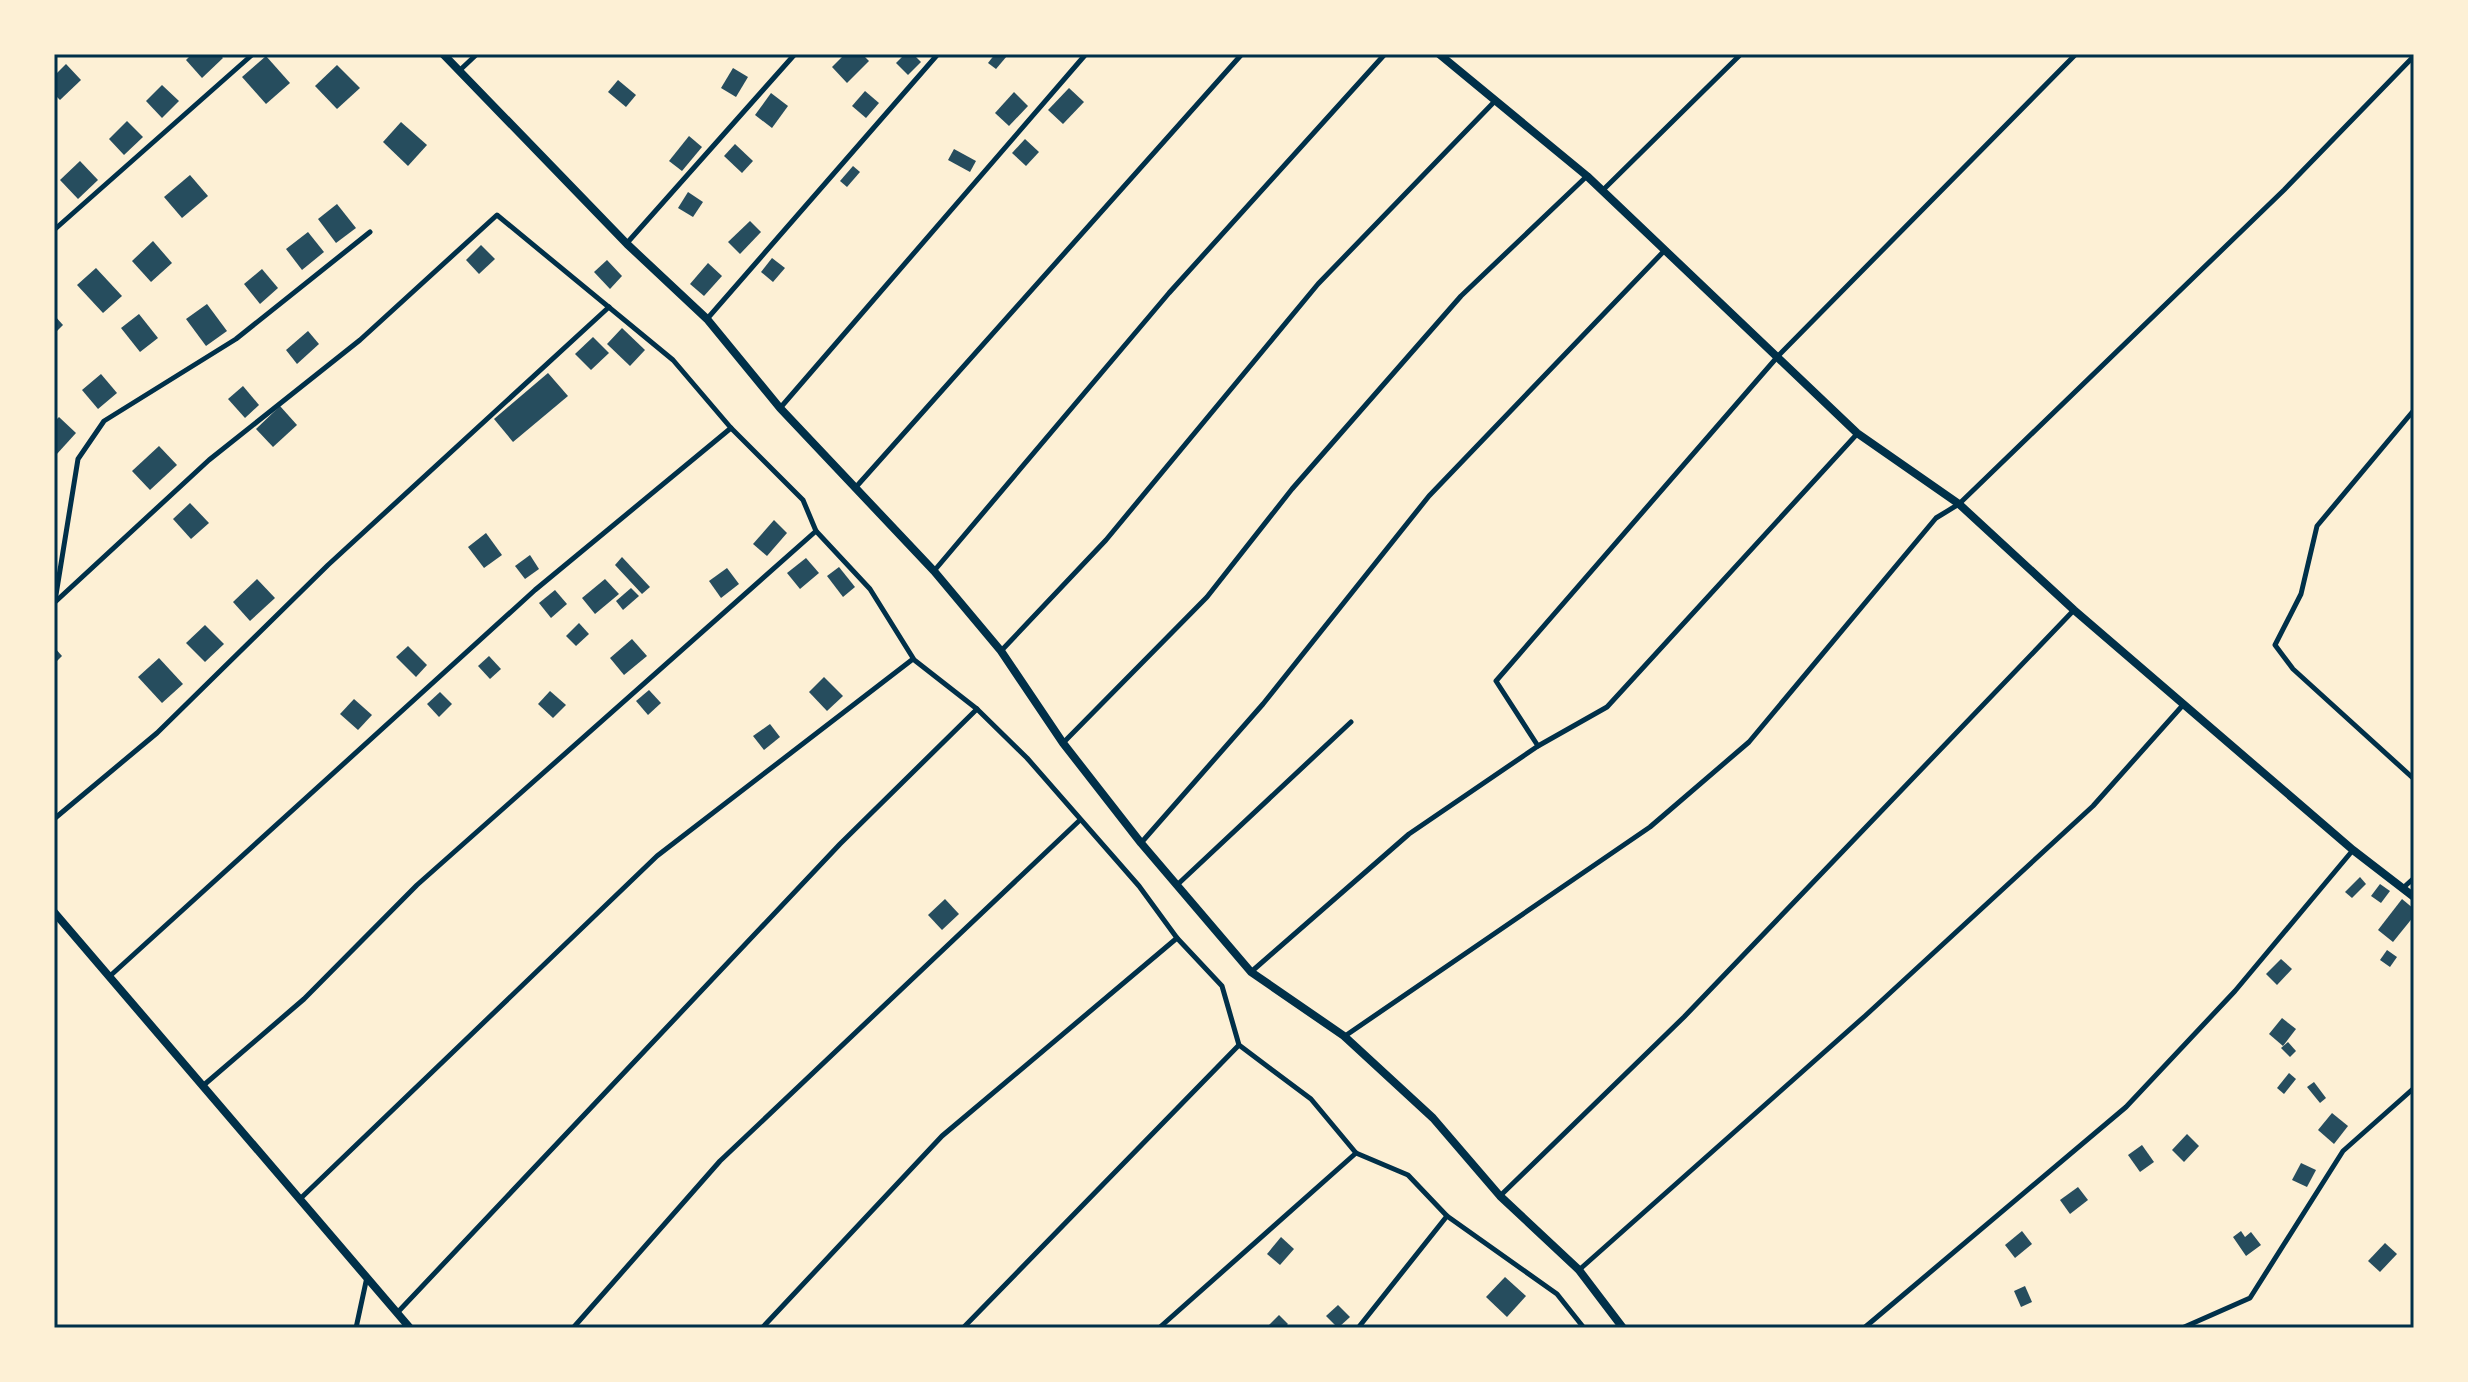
<svg xmlns="http://www.w3.org/2000/svg" width="2468" height="1382" font-family="Commissioner,sans-serif">
	<style>
		.building { fill: #264d5e }
		.lines { fill: none; stroke-linecap: round; stroke-linejoin: round }
		.service { stroke: #003049; stroke-width: 5 }
		.minor { stroke: #003049; stroke-width: 8 }
		.neatline { fill: none; stroke: #003049; stroke-width: 3 }
	</style>
	<rect width="100%" height="100%" fill="#fdf0d5"/>
	<g class="building">
		<path d="M192,54h27l4,4 -21,20 -16,-18z"/>
		<path d="M845,54h17l7,7 -22,22 -15,-16z"/>
		<path d="M905,54h8l8,8 -13,13 -12,-12z"/>
		<path d="M995,54l12,2 -11,13 -8,-6z"/>
		<path d="M266,56l24,27 -24,21 -24,-27z"/>
		<path d="M66,64l15,16 -21,20 -6,-6v-18z"/>
		<path d="M337,65l23,23 -23,21 -22,-23z"/>
		<path d="M733,68l15,9 -12,20 -15,-9z"/>
		<path d="M618,80l18,15 -10,12 -18,-15z"/>
		<path d="M162,85l17,16 -17,17 -16,-17z"/>
		<path d="M1069,88l15,14 -21,22 -15,-14z"/>
		<path d="M865,91l14,12 -13,15 -14,-12z"/>
		<path d="M1014,92l14,14 -19,20 -14,-13z"/>
		<path d="M771,93l17,13 -16,22 -17,-13z"/>
		<path d="M127,121l16,16 -19,18 -15,-16z"/>
		<path d="M401,122l26,23 -19,21 -25,-24z"/>
		<path d="M689,136l13,11 -20,24 -13,-10z"/>
		<path d="M1025,139l14,13 -13,14 -14,-13z"/>
		<path d="M735,144l18,17 -11,12 -18,-17z"/>
		<path d="M954,149l22,12 -6,11 -22,-12z"/>
		<path d="M80,161l18,19 -20,19 -18,-19z"/>
		<path d="M853,166l7,6 -13,15 -7,-6z"/>
		<path d="M190,175l18,21 -26,22 -18,-21z"/>
		<path d="M688,192l15,10 -10,15 -15,-9z"/>
		<path d="M337,204l19,24 -20,15 -18,-24z"/>
		<path d="M750,221l11,11 -21,22 -12,-12z"/>
		<path d="M308,232l16,20 -22,18 -16,-21z"/>
		<path d="M153,241l19,22 -21,19 -19,-21z"/>
		<path d="M481,245l14,14 -16,15 -13,-14z"/>
		<path d="M772,258l13,10 -12,14 -12,-10z"/>
		<path d="M607,260l15,16 -12,13 -16,-17z"/>
		<path d="M708,263l14,13 -18,20 -14,-12z"/>
		<path d="M96,268l26,28 -19,17 -26,-28z"/>
		<path d="M262,269l16,19 -18,16 -16,-20z"/>
		<path d="M207,304l20,27 -21,15 -20,-27z"/>
		<path d="M139,314l19,24 -18,14 -19,-24z"/>
		<path d="M54,315l9,10 -9,9z"/>
		<path d="M622,328l23,22 -15,16 -23,-22z"/>
		<path d="M308,331l11,13 -22,20 -11,-14z"/>
		<path d="M593,337l16,16 -18,17 -16,-16z"/>
		<path d="M548,373l20,23 -55,46 -19,-23z"/>
		<path d="M101,374l16,19 -19,16 -16,-19z"/>
		<path d="M243,386l16,19 -14,13 -17,-19z"/>
		<path d="M280,406l17,19 -24,22 -17,-18z"/>
		<path d="M59,417l17,16 -20,22 -2,-33z"/>
		<path d="M159,446l18,19 -27,25 -18,-19z"/>
		<path d="M190,503l19,20 -18,16 -18,-20z"/>
		<path d="M774,520l13,13 -20,23 -14,-12z"/>
		<path d="M486,533l16,22 -18,13 -16,-21z"/>
		<path d="M530,555l9,14 -14,10 -10,-13z"/>
		<path d="M622,557l28,30 -8,7 -27,-29z"/>
		<path d="M806,558l13,15 -19,16 -13,-16z"/>
		<path d="M839,567l16,20 -12,10 -16,-21z"/>
		<path d="M727,568l12,16 -18,14 -12,-17z"/>
		<path d="M257,579l18,19 -25,23 -17,-19z"/>
		<path d="M605,579l14,15 -24,20 -13,-16z"/>
		<path d="M631,588l8,8 -16,14 -7,-9z"/>
		<path d="M555,590l12,14 -16,14 -12,-15z"/>
		<path d="M579,623l10,11 -13,12 -10,-10z"/>
		<path d="M205,625l19,19 -19,18 -19,-19z"/>
		<path d="M632,639l15,17 -23,19 -14,-17z"/>
		<path d="M408,646l19,19 -11,12 -20,-20z"/>
		<path d="M54,647l8,9 -8,8z"/>
		<path d="M489,656l12,13 -11,10 -12,-13z"/>
		<path d="M159,658l24,26 -21,19 -24,-26z"/>
		<path d="M824,677l19,19 -16,15 -18,-19z"/>
		<path d="M649,690l12,13 -13,12 -12,-14z"/>
		<path d="M550,691l16,14 -13,13 -15,-14z"/>
		<path d="M440,692l12,12 -13,13 -12,-13z"/>
		<path d="M354,699l18,16 -14,15 -18,-16z"/>
		<path d="M770,724l10,13 -16,13 -11,-14z"/>
		<path d="M2360,877l6,7 -14,14 -7,-6z"/>
		<path d="M2380,884l10,7 -9,12 -10,-7z"/>
		<path d="M945,899l14,15 -17,16 -14,-15z"/>
		<path d="M2402,899l12,10v7l-21,26 -15,-12z"/>
		<path d="M2387,950l10,7 -7,10 -10,-7z"/>
		<path d="M2281,959l11,10 -15,16 -11,-11z"/>
		<path d="M2282,1018l14,11 -13,17 -14,-12z"/>
		<path d="M2288,1042l8,9 -6,6 -9,-9z"/>
		<path d="M2289,1073l7,6 -12,15 -7,-6z"/>
		<path d="M2314,1082l12,16 -6,5 -13,-16z"/>
		<path d="M2332,1113l16,13 -14,18 -16,-14z"/>
		<path d="M2187,1134l12,12 -15,16 -12,-12z"/>
		<path d="M2142,1145l12,17 -14,10 -12,-17z"/>
		<path d="M2301,1163l15,7 -9,17 -15,-7z"/>
		<path d="M2078,1187l10,13 -18,14 -10,-14z"/>
		<path d="M2022,1231l10,13 -17,14 -10,-13z"/>
		<path d="M2241,1231l4,6 6,-5 10,13 -15,11 -13,-19z"/>
		<path d="M1281,1237l13,12 -14,16 -13,-11z"/>
		<path d="M2385,1243l12,11 -17,18 -12,-11z"/>
		<path d="M1505,1277l21,19 -19,21 -21,-20z"/>
		<path d="M2025,1286l7,16 -11,5 -7,-16z"/>
		<path d="M1338,1305l12,12 -12,11 -12,-12z"/>
		<path d="M1279,1315l9,9 -4,4h-18z"/>
	</g>
	<g class="lines">
		<g class="service">
			<path d="M459,71l18,-17"/>
			<path d="M1603,190l138,-136"/>
			<path d="M54,230l199,-176"/>
			<path d="M627,243l168,-189"/>
			<path d="M707,319l231,-265"/>
			<path d="M781,407l305,-353"/>
			<path d="M2414,410l-97,116 -16,68 -26,51 18,24 121,110"/>
			<path d="M856,487l386,-433"/>
			<path d="M934,571l235,-278 216,-239"/>
			<path d="M55,601l23,-142 26,-38 132,-82 134,-107"/>
			<path d="M54,603l155,-143 151,-120 137,-125 176,145 58,68 72,72 13,31 54,58 43,69"/>
			<path d="M1001,651l105,-111 212,-256 177,-183"/>
			<path d="M1063,743l144,-146 85,-108 169,-193 126,-120"/>
			<path d="M1538,746l-42,-65 283,-326 297,-301"/>
			<path d="M54,819l103,-86 171,-168 281,-258"/>
			<path d="M1141,843l122,-139 166,-208 236,-246"/>
			<path d="M1177,885l174,-163"/>
			<path d="M2403,888l11,-10"/>
			<path d="M1251,972l158,-138 129,-88 69,-39 250,-273"/>
			<path d="M110,976l425,-386 196,-162"/>
			<path d="M1345,1036l305,-209 99,-85 187,-224 23,-14 325,-314 130,-134"/>
			<path d="M205,1084l99,-85 113,-114 399,-354"/>
			<path d="M1500,1196l184,-179 390,-407"/>
			<path d="M301,1198l356,-342 256,-197 64,50 50,49 112,128 38,52 45,48 17,59 72,54 45,54 52,22 39,41 110,78 27,34"/>
			<path d="M1579,1270l286,-254 228,-210 90,-101"/>
			<path d="M397,1313l443,-469 137,-135"/>
			<path d="M356,1328l11,-51"/>
			<path d="M573,1328l147,-167 360,-341"/>
			<path d="M762,1328l180,-192 235,-198"/>
			<path d="M963,1328l276,-283"/>
			<path d="M1159,1328l197,-175"/>
			<path d="M1358,1328l89,-112"/>
			<path d="M1864,1328l262,-221 109,-116 118,-141"/>
			<path d="M2182,1328l68,-30 93,-147 71,-63"/>
		</g>
		<g class="minor">
			<path d="M443,54l184,190 80,75 73,89 154,163 67,80 62,92 78,100 110,129 93,64 89,82 67,78 79,74 44,58"/>
			<path d="M1439,54l148,122 270,257 102,71 115,106 279,240 61,47"/>
			<path d="M54,912l356,416"/>
		</g>
	</g>
	<rect width="2468" height="1382" fill="none" stroke="#fdf0d5" stroke-width="112"/>
	<rect x="56" y="56" width="2356" height="1270" class="neatline"/>
</svg>
